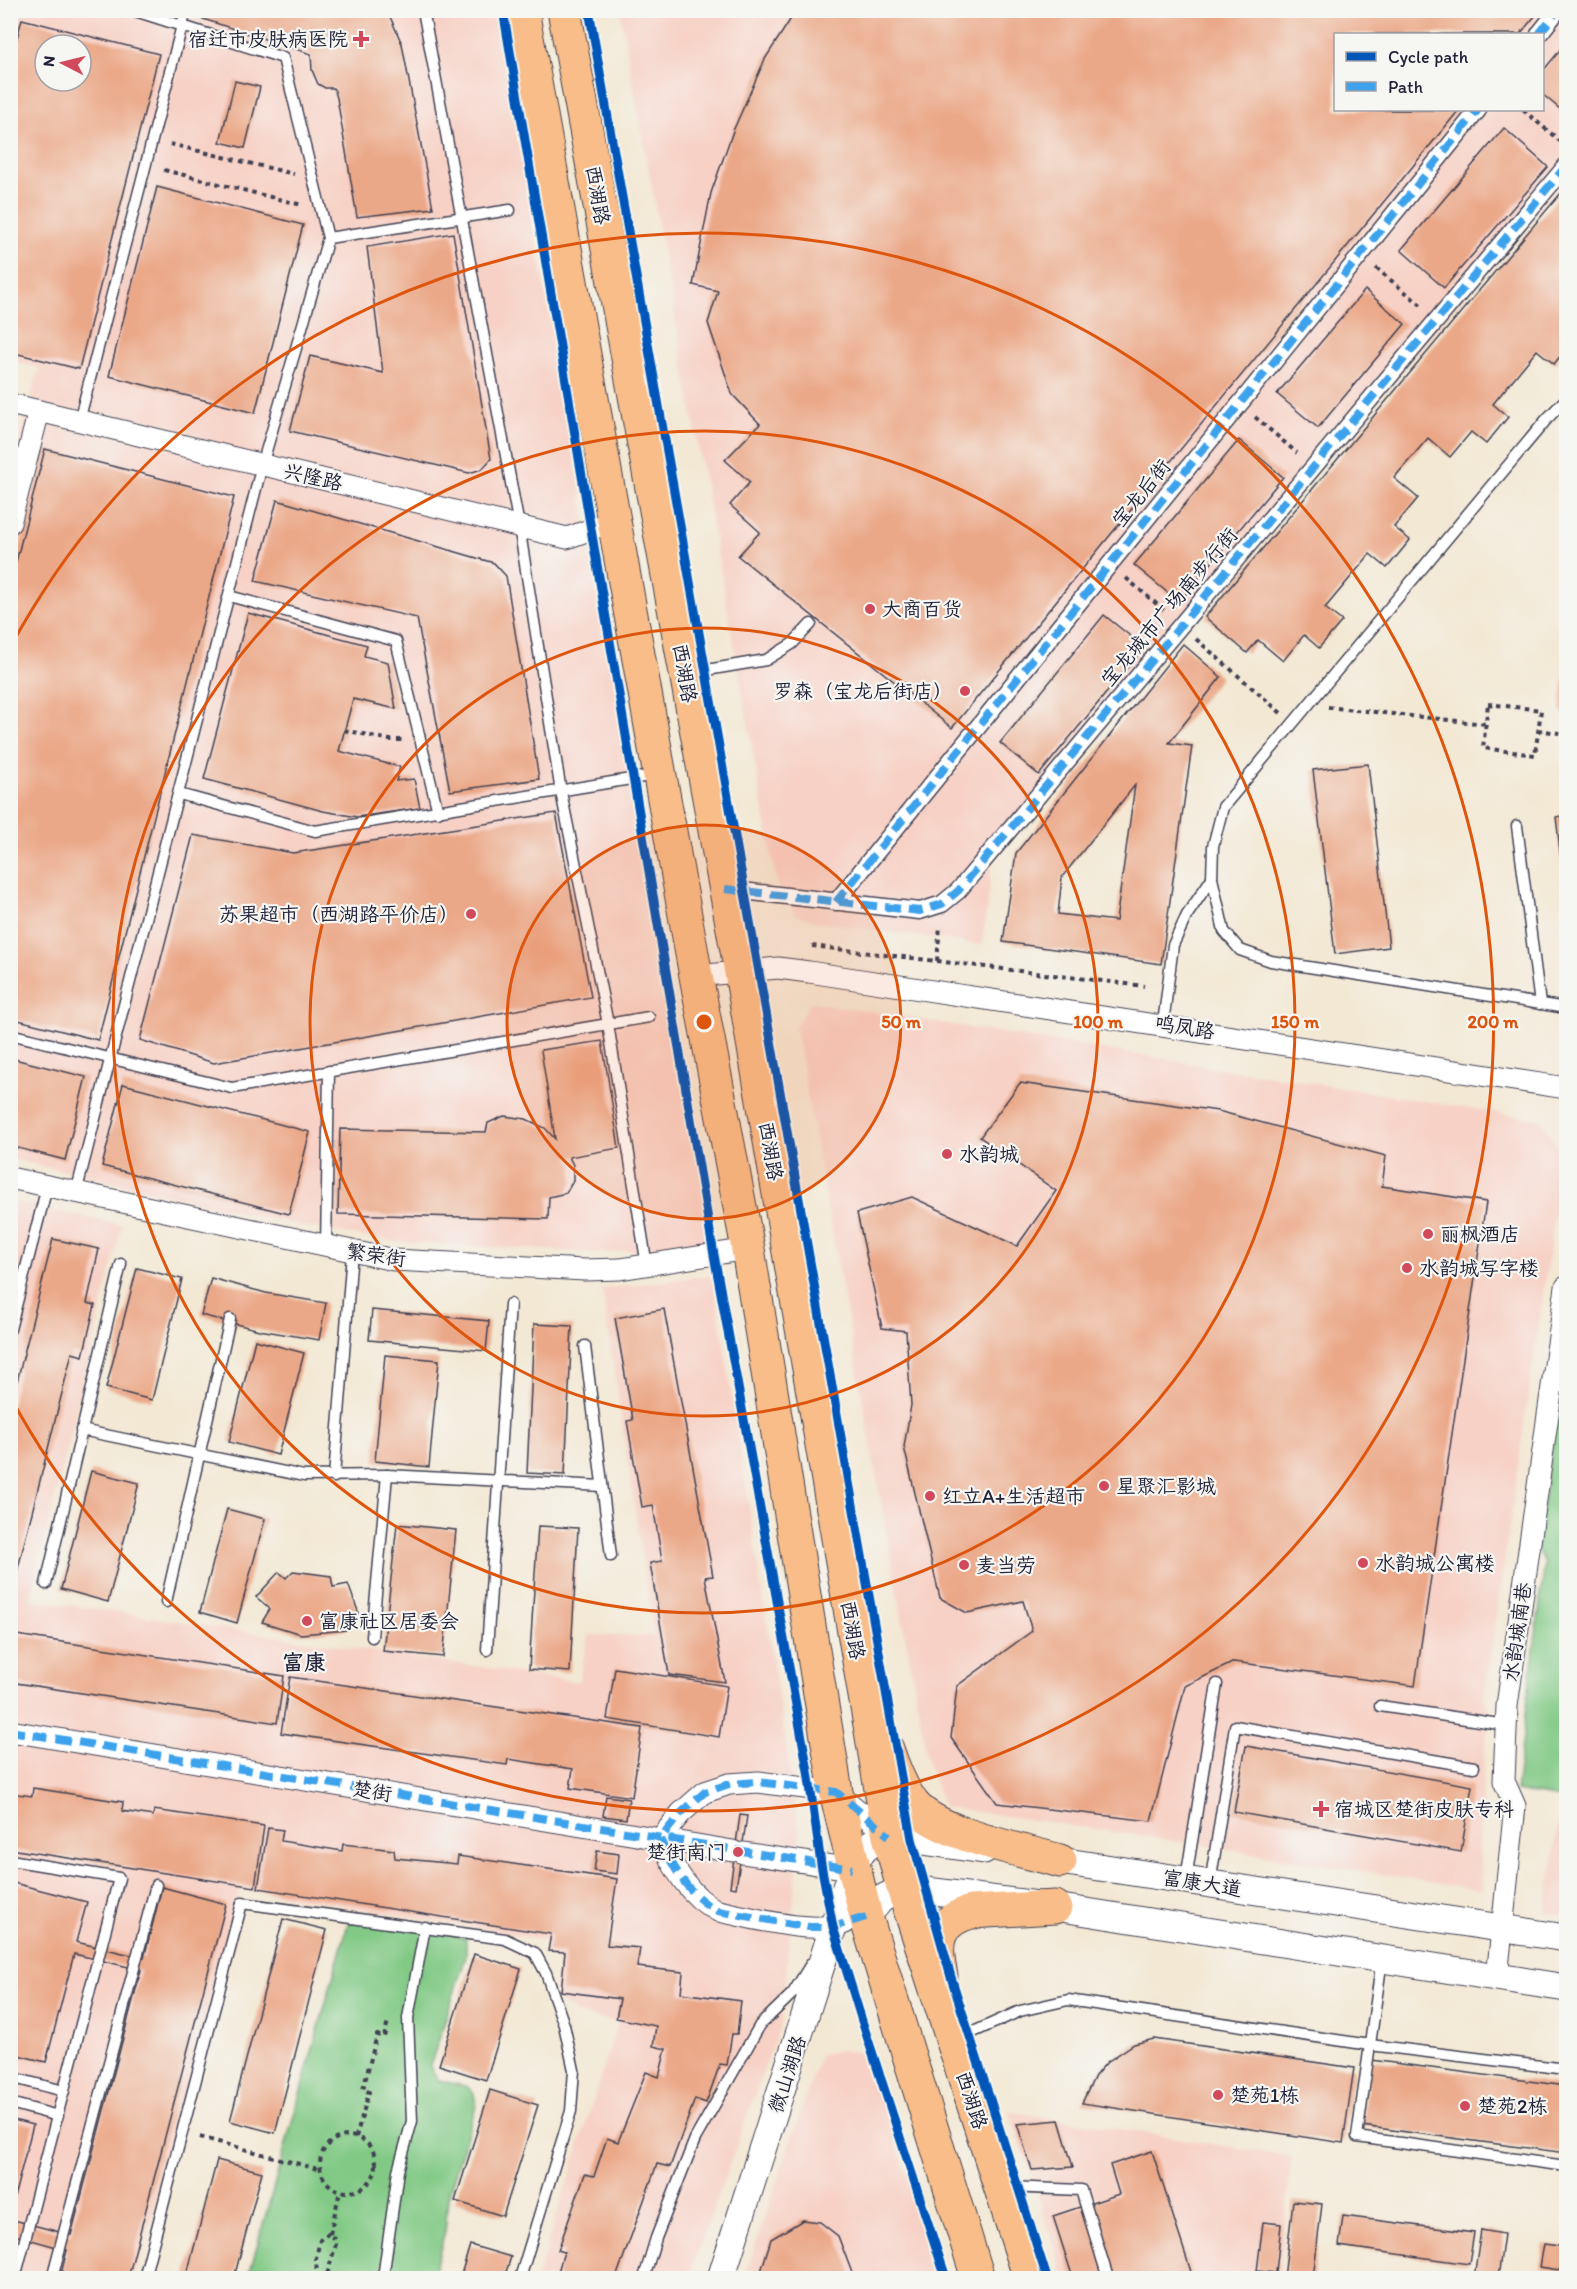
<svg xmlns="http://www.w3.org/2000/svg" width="1577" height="2289" font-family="Itim,'LXGW WenKai TC',sans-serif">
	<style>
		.built { fill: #f7d1c6; fill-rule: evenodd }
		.green { fill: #81c985; stroke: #527660; stroke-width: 1.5 }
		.building { fill: #eba888; fill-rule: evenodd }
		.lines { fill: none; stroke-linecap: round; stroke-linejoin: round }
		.service-casing { stroke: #414052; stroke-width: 13 }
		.pedestrian-casing { stroke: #414052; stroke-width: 19 }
		.minor-casing { stroke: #414052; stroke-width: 23 }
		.tertiary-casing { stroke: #414052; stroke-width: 29 }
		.primary-casing { stroke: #414052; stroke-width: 35 }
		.path { stroke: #414052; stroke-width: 4; stroke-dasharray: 4.5 4.5; stroke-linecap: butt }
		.service { stroke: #fff; stroke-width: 10 }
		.pedestrian { stroke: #fff; stroke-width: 16 }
		.minor { stroke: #fff; stroke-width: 21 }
		.tertiary { stroke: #fff; stroke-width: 27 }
		.primary { stroke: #f8bd89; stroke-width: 33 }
		.quiet { stroke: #3ea2ec; stroke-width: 8; stroke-dasharray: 15 8; stroke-linecap: butt }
		.cycleway-casing { stroke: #f6f6f2; stroke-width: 13 }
		.cycleway { stroke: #0057b8; stroke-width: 9 }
		.ring { fill: none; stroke: #de560e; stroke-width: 3 }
		.poi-dot { fill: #d1495b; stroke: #f6f6f2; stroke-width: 2 }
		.labels { text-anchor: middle; stroke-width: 4.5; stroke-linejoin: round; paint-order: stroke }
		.poi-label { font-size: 20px; fill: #22223b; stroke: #f6f6f2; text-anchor: start }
		.street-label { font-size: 20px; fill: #22223b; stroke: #f6f6f2 }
		.quarter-label { font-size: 22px; font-weight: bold; fill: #22223b; stroke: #f6f6f2 }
		.centre { fill: #de560e; stroke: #f6f6f2; stroke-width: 3 }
		.ring-label { font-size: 18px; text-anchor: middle; font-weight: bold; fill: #de560e; stroke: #f6f6f2; stroke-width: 4.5; stroke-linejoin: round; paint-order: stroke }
	</style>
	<rect width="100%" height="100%" fill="#f6f6f2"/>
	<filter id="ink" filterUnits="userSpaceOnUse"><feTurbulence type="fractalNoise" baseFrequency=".0167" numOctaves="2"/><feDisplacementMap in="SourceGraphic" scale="12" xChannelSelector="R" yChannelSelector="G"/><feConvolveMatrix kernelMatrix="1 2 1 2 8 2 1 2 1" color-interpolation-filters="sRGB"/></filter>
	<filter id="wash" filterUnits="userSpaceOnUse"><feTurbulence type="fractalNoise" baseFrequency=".008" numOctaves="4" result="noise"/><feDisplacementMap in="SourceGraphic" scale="24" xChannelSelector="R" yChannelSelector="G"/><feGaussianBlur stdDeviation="1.35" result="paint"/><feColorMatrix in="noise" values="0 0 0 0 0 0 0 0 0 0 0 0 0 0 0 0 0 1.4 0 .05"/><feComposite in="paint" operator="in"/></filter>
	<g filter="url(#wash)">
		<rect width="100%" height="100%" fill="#f3e8d4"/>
		<g class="built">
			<path d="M11,11h484l220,1233 -112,9 -209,-11 -87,-15 -296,-68 -1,-686 29,-105 -28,-7zM45,45h36v36h-36z"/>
			<path d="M620,11h946v166l-572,672 -12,96 -164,-23 -22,-7 -19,-30zM1336,34h206v76h-206z"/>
			<path d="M811,1002l731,118 21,39 -79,539 7,17 -6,29 -6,107 4,40 -281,-46 -258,-38 -15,-40 -134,-740z"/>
			<path d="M11,1201l111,24 -92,374 548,83 11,-47 65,1 -52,-347 111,-14 87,561 -19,187 -93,255h-151l81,-256 -40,-8 -19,-14 -4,-16 4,-28 -14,-2 1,-14 -306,-52 -105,390h-124z"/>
			<path d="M1566,1765v151l-20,-3z"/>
			<path d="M840,2050l25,3 78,225h-199l76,-223z"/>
			<path d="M1009,2111l283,46 -13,121h-214z"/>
		</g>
		<g class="green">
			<path d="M1566,1348v419l-4,31 -46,-7 29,-228 -9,-14z"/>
			<path d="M357,1920l97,15 12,4v18l-36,109 8,14 30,7 6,7 2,12 -28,91 -3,35 -13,46h-184l100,-354z"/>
		</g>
		<g id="blocks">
			<g class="building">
				<path d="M199,10h188l15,34 31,164 -76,9 -20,-119 -3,-10h-9l-7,-4 -6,-14 -1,-16 -114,-37z"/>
				<path d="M792,10h748l-20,24h-184v76h123l-507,618 -214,-172 22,-24 -30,-27 20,-23 -25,-22 35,-36 -28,-30 -24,-71 10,-32 -25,-6 18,-92 22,-62 32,-72 27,-42z"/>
				<path d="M22,19l137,35 -80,315 -69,-17v-288zM45,45h36v36h-36z"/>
				<path d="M1566,43v71l-24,-20v-22z"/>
				<path d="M235,81l25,6 -15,61 -25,-6z"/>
				<path d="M1504,128l44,39 -104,121 -43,-38z"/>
				<path d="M157,187l146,38 -48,188 -146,-37z"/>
				<path d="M1566,187v86l-2,3 2,2v39l-5,6 5,4v22l-12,15 -17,-14 -44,54 15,13 -22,27 -15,-12 -21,25 -22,-19 -34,40 24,20 -24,29 16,13 -23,28 -17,-14 -45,54 17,13 -23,27 -15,-13 -21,26 -25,-21 -11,13 -42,-36z"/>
				<path d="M453,233l38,226 -9,10 -13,4 -179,-42 20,-75 73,17 -16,-126z"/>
				<path d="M1365,290l40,34 -87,104 -41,-34z"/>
				<path d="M1239,440l44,37 -104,125 -45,-37z"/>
				<path d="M45,449l189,48 -136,543 -88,-22v-433z"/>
				<path d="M277,500l217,63 12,13 33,203 -89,12 -33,-173 -162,-37z"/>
				<path d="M248,613l119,32 -3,11 24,6 8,47 -43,-10 -14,52 61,16 -4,14 18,-2 6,29 -63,9 -34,-6 -119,-32z"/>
				<path d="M1104,615l40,32 -105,128 -39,-32z"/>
				<path d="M1183,644l38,33 -52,66 23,3 -31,218 -158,-22 13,-89zM1135,785l-19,136 -58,-7 4,-37z"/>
				<path d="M1565,672h1v40l-6,-1z"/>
				<path d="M1368,764l21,183 -54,7 -22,-184z"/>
				<path d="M556,813l35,184 -377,66 -74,-23 53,-205 100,18z"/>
				<path d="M1566,815v77h-1l-9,-75z"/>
				<path d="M602,1041l17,107 -50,9 4,8v16l-7,12 -17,4 -1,22 -210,-5 2,-85 146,3 2,-9 16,-7 22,3 19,9 10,11 -14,-89z"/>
				<path d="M10,1058l76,19 -21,83 -55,-14z"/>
				<path d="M1020,1083l198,28 168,45 -4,30 104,16 -71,484 -181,-24 -49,24 -34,135 -154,-18 -46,-65 6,-52 75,-55 -9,-30 -56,12 -27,-15 -36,-151 7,-42 -5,-74 -24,-3 -25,-115 55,-16 105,49 39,-55 -76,-54z"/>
				<path d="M123,1084l187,48 -21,82 -187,-48z"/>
				<path d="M53,1239l46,10 -12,54 8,2 -12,51 -11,-3 -61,243 -1,-187z"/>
				<path d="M137,1268l45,11 -30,121 -46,-12z"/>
				<path d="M211,1278l55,15 60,10 -7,37 -60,-10 -58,-15z"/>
				<path d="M664,1309l49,267 -8,1 20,105 -56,-7 -19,-112 12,-2 -9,-56 -11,2 -15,-86 6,-1 -18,-102z"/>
				<path d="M372,1310l117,11 -3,30 -117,-11z"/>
				<path d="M534,1324l38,2 -7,149 -38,-2z"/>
				<path d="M255,1340l49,13 -26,102 -49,-13z"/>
				<path d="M385,1355l54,5 -10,107 -54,-6z"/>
				<path d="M91,1471l48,12 -31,119 -47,-13z"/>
				<path d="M227,1509l38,10 -28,104 -37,-11z"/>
				<path d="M397,1524l59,6 -13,127 -60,-6z"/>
				<path d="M538,1526l40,2 -8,144 -41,-3z"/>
				<path d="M293,1571l38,5 2,11 15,-3 11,30 -17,3 4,13 -45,4 -39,-12 8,-13 -14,-12 23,-25 7,6z"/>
				<path d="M10,1634l274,42 -7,47 -267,-41z"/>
				<path d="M615,1668l112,18 -8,51 -112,-18z"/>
				<path d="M290,1677l352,51 -10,69 -62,-9 3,-19 -65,-10 -1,6 -226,-32z"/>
				<path d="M1246,1746l226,40 -11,66 -227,-40z"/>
				<path d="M33,1788l90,14 -1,9 31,5 1,-6 110,16 -9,61 -245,-38v-56l22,3z"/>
				<path d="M606,1796l23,3 -3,20 -23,-3z"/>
				<path d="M740,1815l7,1 -11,72 -6,-1z"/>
				<path d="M268,1828l15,2 -2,11 61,10 1,-7 51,6 1,8 62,6 1,-8 159,23 -10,66 33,3 -3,19 46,5 -2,21 60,8 -4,33h-5l-5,31 -7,-1 -14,39 -11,-4 -25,68 -13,-3 -41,114h-60l8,-26 -6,-2 27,-76 9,2 13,-38 11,4 28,-70 13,5 7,-28 -13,-3 3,-20 -40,-8 4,-19 -59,-8 4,-39 -17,-1 3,-17 -293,-46z"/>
				<path d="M597,1851l22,3 -2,20 -23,-3z"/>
				<path d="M10,1882l77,20 -11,40 68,16 18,-71 64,17 -98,374h-68l7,-28 -57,-16v-15l61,16 70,-265 -67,-16 -28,108 -36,-9z"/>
				<path d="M283,1919l44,11 -52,203 -45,-12z"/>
				<path d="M474,1954l47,15 -35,111 -47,-15z"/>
				<path d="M1154,2039l200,29 -11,75 -261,-40 13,-27 12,-14 27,-18z"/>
				<path d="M1371,2060l195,26v67l-204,-27z"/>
				<path d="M490,2090l48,15 -35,111 -48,-15z"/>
				<path d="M10,2119l23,6 -22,84h-1z"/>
				<path d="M1059,2120l14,47 -41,3 -15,-46z"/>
				<path d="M1152,2151l41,127h-44l-1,-2 -7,2h-68l-20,-62 66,-22 -9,-29z"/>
				<path d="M217,2160l45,12 -28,106h-48z"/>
				<path d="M1293,2201l29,3 -9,74h-29z"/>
				<path d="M1343,2216l131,17 -5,31 -130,-18z"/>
				<path d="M803,2220l17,2 18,14 16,42h-95l12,-39z"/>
				<path d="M1263,2222l18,2 -5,49 -19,-2z"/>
				<path d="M1481,2230l23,4 -6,44h-24z"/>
				<path d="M1544,2244l22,3v24l-26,-4z"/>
				<path d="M470,2245l41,12 -7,21h-44z"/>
			</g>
		</g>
	</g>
	<g filter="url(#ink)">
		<use href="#blocks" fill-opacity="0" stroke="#414052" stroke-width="1.5"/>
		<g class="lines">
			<g class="service-casing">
				<g id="service">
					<path d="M423,10l96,516 42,266 47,232 39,242"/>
					<path d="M328,238l182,-28"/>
					<path d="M1566,402h-3l-17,18 -323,387 -10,39 -1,32 12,53 16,19 31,11 295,47"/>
					<path d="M79,421l107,-411"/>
					<path d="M229,596l167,45 42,171"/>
					<path d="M689,673l77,-13 26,-16 19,-20"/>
					<path d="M179,794l136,37 340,-56"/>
					<path d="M1517,826l23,178"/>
					<path d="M1163,1024l10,-79 14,-30 25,-37"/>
					<path d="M10,1034l222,54 417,-71"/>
					<path d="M76,1193l186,-728 66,-227 -45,-180 -151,-48"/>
					<path d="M326,1247l3,-176"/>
					<path d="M10,1329l37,-142"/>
					<path d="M585,1346l26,210"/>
					<path d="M81,1430l223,46 83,-1 215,11"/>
					<path d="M334,1477l18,-224"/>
					<path d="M46,1584l75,-320"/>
					<path d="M166,1602l64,-283"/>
					<path d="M372,1637l15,-162"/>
					<path d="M487,1650l23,-346"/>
					<path d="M1380,1706l126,19"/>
					<path d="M10,1860l109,18 -104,400"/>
					<path d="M1186,1879l31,-195"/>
					<path d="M1210,1884l25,-158 239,41"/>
					<path d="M1382,1959l-25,178 209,29"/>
					<path d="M969,2034l51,-23 48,-11 302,45 196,24"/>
					<path d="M10,2077l54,14"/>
					<path d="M10,2103l48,13"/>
					<path d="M1006,2187l75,3 27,88"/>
					<path d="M52,2278l104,-393"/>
					<path d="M144,2278l98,-375 263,36 30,14 11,20 18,52 10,45 -3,41 -51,167"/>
					<path d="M383,2278l15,-107 14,-50 -4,-103 17,-91"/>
					<path d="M644,2278l12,-40 39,-99 65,-114 33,-32 18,-29"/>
				</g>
			</g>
			<g class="pedestrian-casing">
				<g id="pedestrian">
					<path d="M1539,34l19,-24"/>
					<path d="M725,889l195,22 22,-7 16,-13 608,-725"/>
					<path d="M836,902l642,-792"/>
				</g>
			</g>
			<g class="minor-casing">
				<g id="minor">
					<path d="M10,404l557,134 47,-17"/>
					<path d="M10,523l29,-112"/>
					<path d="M696,976l82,-8 31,4 757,116"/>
					<path d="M10,1178l384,82 191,10 35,-1 128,-20"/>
					<path d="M10,1731l723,120"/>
					<path d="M743,1853l109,16"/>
					<path d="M845,1923c-35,12 -90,-5 -127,-12 -29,-14 -45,-44 -58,-72l21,-26 24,-21 24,-8 29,-2 78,10 53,44"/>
					<path d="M1497,1977l18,-171 -11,-25 3,-75 59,-419"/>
				</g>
			</g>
			<g class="tertiary-casing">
				<g id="tertiary">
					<path d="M1040,1858l526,80"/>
					<path d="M866,1917l15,-18 22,-11 152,19 511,81"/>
					<path d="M721,2278l121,-378c9,-28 14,-57 47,-64l95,14"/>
				</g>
			</g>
			<g class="primary-casing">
				<g id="primary">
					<path d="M522,10l174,966 52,273 88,543 30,125 112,361"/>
					<path d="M564,10l177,962 148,864 14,52 127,390"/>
					<path d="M887,1749c6,18 14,39 26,55 24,30 109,46 147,57"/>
					<path d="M941,1976c-7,-32 -6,-54 30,-64l84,-5"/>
				</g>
			</g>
			<g class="path">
				<path d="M1523,110l43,36"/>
				<path d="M170,144l124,30"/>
				<path d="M164,170l138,35"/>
				<path d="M1376,268l45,37"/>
				<path d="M1255,417l42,36"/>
				<path d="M1126,578l40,34"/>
				<path d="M1196,639l85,74"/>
				<path d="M1488,704l53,6 -6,45 -52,-7z"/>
				<path d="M1328,707l158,17"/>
				<path d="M344,730l46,10h12"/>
				<path d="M1538,730l28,4"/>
				<path d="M812,946l332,40"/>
				<path d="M937,961l3,-35"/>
				<circle cx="348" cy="2164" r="28"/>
				<path d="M200,2137l121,33"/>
				<path d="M356,2137l13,-45 -6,-3 14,-54 7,2 4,-16"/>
				<path d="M330,2234l10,-43"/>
				<path d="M317,2278l-1,-20 4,-18 9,-7 6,6 1,5 -10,34"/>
			</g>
			<use href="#service" class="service"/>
			<use href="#pedestrian" class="pedestrian"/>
			<use href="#minor" class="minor"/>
			<use href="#tertiary" class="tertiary"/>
			<use href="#primary" class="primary"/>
			<g class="quiet">
				<path d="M1539,34l19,-24"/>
				<path d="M725,889l195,22 22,-7 16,-13 608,-725"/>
				<path d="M836,902l642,-792"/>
				<path d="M10,1731l842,138"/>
				<path d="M866,1917l-33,10h-24l-91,-16c-29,-14 -45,-44 -58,-72l21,-26 24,-21 24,-8 29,-2 78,10 53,44"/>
			</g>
			<g class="cycleway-casing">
				<g id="cycleway">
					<path d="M503,10l211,1245 94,516 13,93 12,63 29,94 84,257"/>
					<path d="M589,10l323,1829 39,138 96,301"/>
				</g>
			</g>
			<use href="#cycleway" class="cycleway"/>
		</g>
	</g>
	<circle cx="704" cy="1022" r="197" fill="#de560e" fill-opacity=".12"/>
	<g class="ring">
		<circle cx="704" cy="1022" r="197"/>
		<circle cx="704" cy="1022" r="394"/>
		<circle cx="704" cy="1022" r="591"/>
		<path d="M11 646A789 789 0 1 1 11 1398"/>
	</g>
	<g class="poi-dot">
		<path d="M358 30h6v6h6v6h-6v6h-6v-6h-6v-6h6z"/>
		<circle cx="870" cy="609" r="6"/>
		<circle cx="965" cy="691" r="6"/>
		<circle cx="471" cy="914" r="6"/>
		<circle cx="947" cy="1154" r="6"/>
		<circle cx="1428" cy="1234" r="6"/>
		<circle cx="1407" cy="1268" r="6"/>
		<circle cx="1104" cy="1486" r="6"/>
		<circle cx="930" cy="1496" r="6"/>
		<circle cx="1363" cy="1563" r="6"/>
		<circle cx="964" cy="1565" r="6"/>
		<circle cx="307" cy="1621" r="6"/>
		<path d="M1318 1800h6v6h6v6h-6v6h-6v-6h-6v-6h6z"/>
		<circle cx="738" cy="1852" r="6"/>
		<circle cx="1218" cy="2095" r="6"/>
		<circle cx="1465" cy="2106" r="6"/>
	</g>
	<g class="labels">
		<g class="poi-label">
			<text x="348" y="46" text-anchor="end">宿迁市皮肤病医院</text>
			<text x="882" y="616">大商百货</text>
			<text x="953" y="698" text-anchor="end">罗森（宝龙后街店）</text>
			<text x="459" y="921" text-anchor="end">苏果超市（西湖路平价店）</text>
			<text x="959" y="1161">水韵城</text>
			<text x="1440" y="1241">丽枫酒店</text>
			<text x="1419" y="1275">水韵城写字楼</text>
			<text x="1116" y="1493">星聚汇影城</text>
			<text x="942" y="1503">红立A+生活超市</text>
			<text x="1375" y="1570">水韵城公寓楼</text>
			<text x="976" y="1572">麦当劳</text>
			<text x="319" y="1628">富康社区居委会</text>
			<text x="1334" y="1816">宿城区楚街皮肤专科</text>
			<text x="726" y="1859" text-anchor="end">楚街南门</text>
			<text x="1230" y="2102">楚苑1栋</text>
			<text x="1477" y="2113">楚苑2栋</text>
		</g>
		<g class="street-label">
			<text transform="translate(598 195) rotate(80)" y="7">西湖路</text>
			<text transform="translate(313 477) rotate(13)" y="7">兴隆路</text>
			<text transform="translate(1141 493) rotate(-51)" y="7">宝龙后街</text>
			<text transform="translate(1169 607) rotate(-50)" y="7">宝龙城市广场南步行街</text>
			<text transform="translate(685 673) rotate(80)" y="7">西湖路</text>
			<text transform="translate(1185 1027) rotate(9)" y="7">鸣凤路</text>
			<text transform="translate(771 1151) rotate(80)" y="7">西湖路</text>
			<text transform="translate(376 1255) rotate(8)" y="7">繁荣街</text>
			<text transform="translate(853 1630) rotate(80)" y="7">西湖路</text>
			<text transform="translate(1517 1632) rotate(-82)" y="7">水韵城南巷</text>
			<text transform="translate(372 1791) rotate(9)" y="7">楚街</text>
			<text transform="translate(1202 1883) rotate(9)" y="7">富康大道</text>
			<text transform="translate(787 2074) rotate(-72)" y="7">微山湖路</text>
			<text transform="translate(972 2100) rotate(72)" y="7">西湖路</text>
		</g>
		<g class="quarter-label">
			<text x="304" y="1670">富康</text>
		</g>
	</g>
	<circle cx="704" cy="1022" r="9" class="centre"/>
	<g class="ring-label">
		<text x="901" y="1028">50 m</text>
		<text x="1098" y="1028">100 m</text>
		<text x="1295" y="1028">150 m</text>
		<text x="1493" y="1028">200 m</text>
	</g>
	<rect width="1577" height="2289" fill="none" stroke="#f6f6f2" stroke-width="36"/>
	<rect x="1334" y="33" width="210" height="78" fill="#f6f6f2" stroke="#a1a1a9" stroke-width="1.5"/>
	<rect x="1346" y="52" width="30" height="9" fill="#0057b8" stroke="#a1a1a9" stroke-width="1.5"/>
	<text x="1388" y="63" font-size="18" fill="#22223b">Cycle path</text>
	<rect x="1346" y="82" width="30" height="9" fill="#3ea2ec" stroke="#a1a1a9" stroke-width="1.5"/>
	<text x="1388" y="93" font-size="18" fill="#22223b">Path</text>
	<g transform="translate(63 63) rotate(277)"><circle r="28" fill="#f6f6f2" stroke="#a1a1a9" stroke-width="1.5"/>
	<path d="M0-4.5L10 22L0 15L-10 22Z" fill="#d1495b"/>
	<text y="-9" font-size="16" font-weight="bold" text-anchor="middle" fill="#22223b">N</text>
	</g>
</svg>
